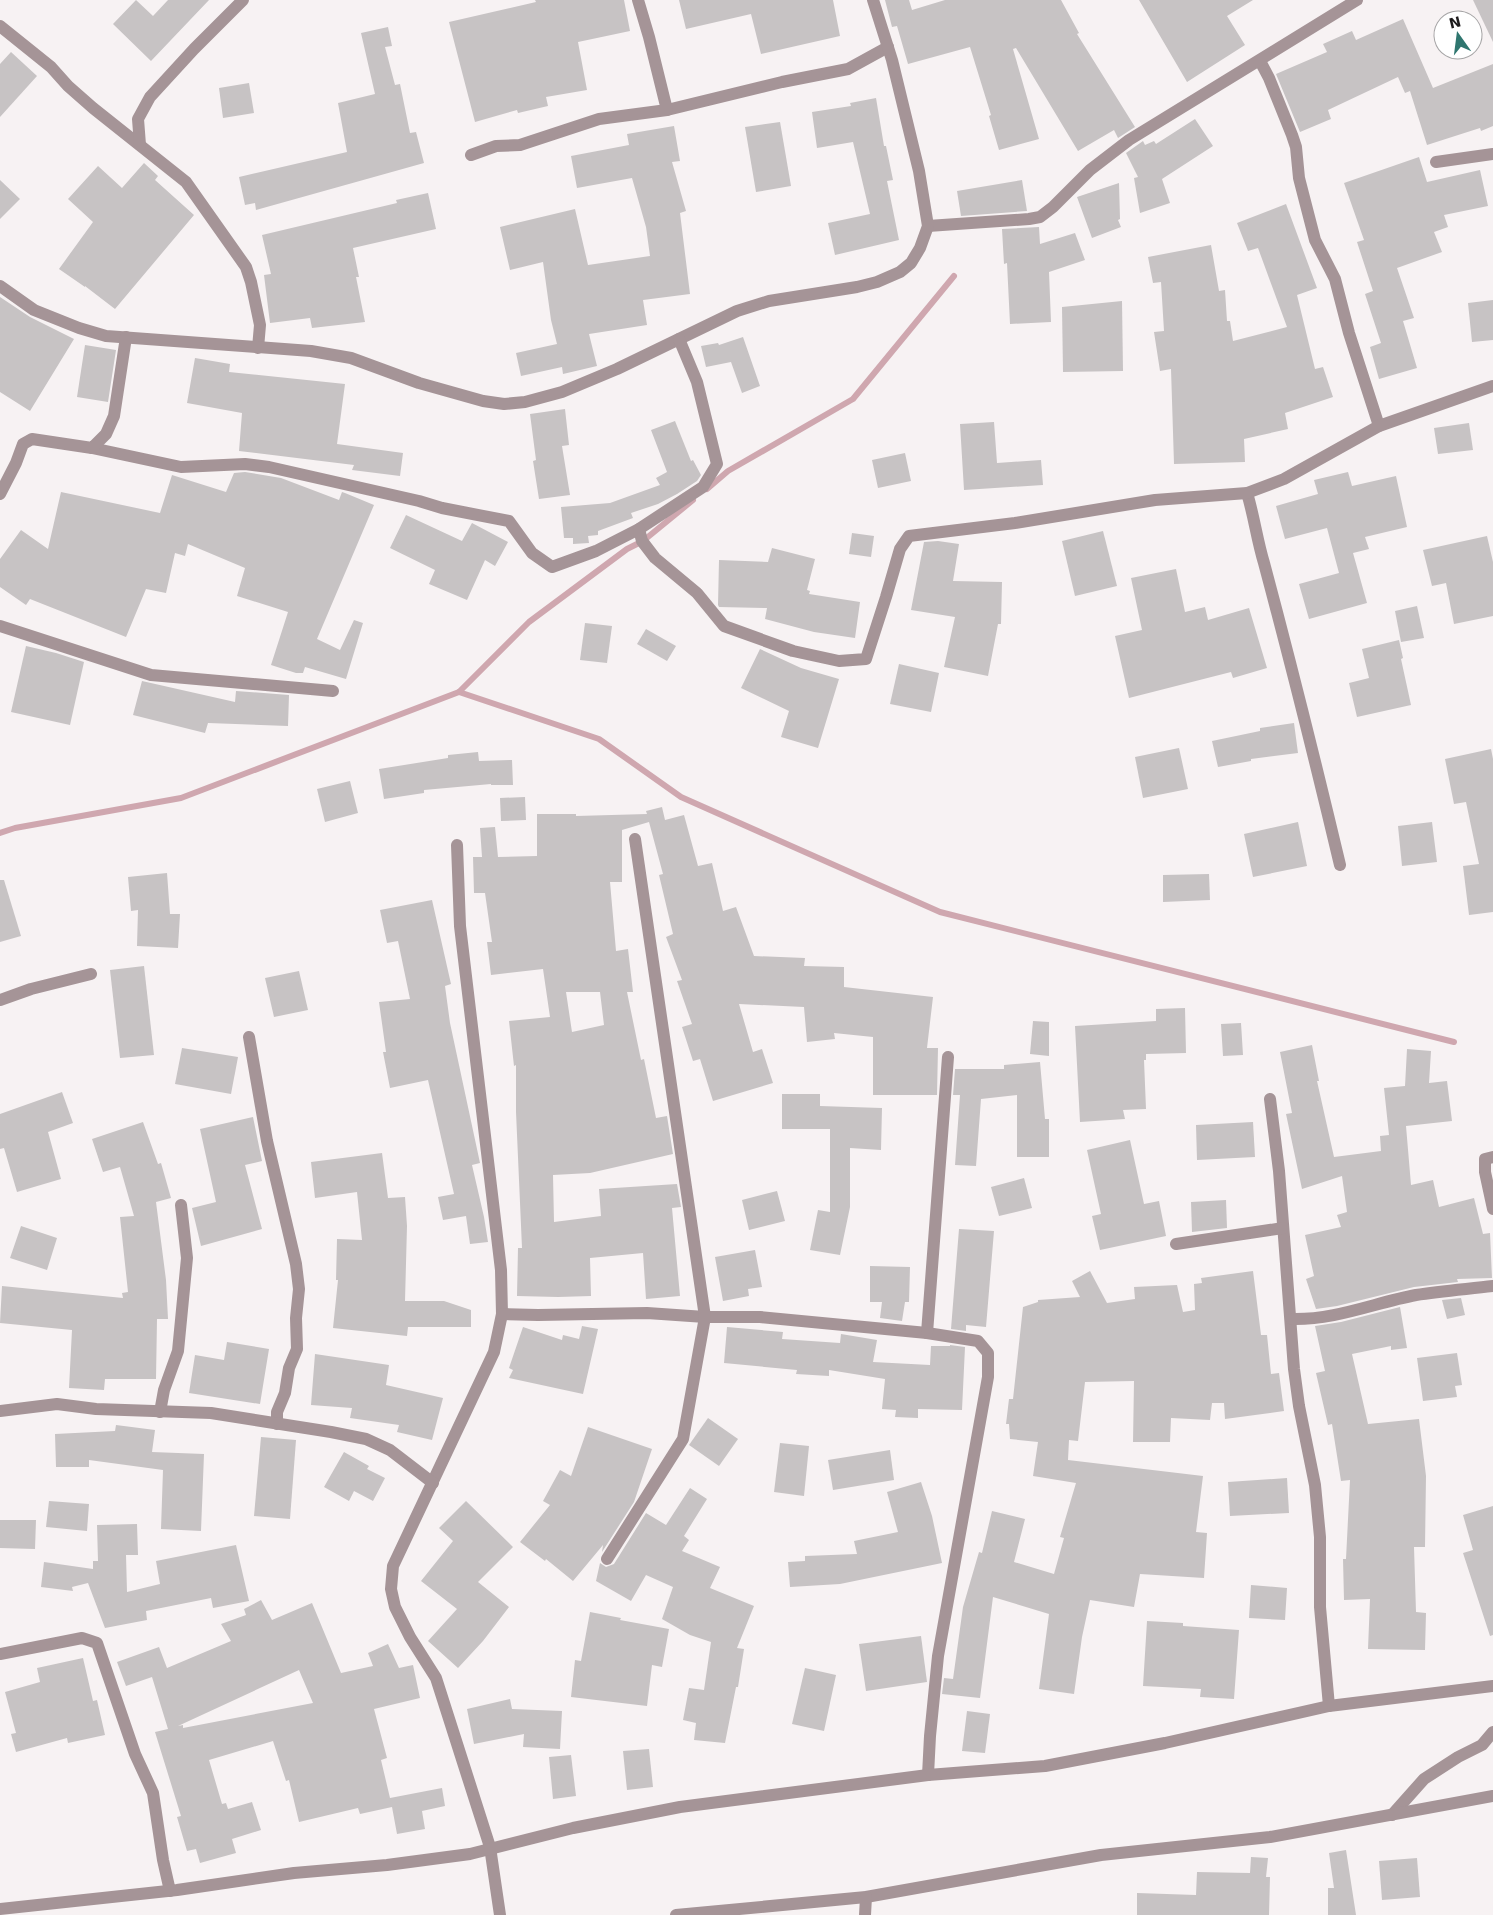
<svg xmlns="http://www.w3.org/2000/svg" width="1493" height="1915" font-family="'DejaVu Sans',sans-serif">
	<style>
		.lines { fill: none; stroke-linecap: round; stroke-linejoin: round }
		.stream { stroke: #cfa7af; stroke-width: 6 }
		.building { fill: #c7c3c4; fill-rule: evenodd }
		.minor { stroke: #a59497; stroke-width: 12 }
	</style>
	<rect width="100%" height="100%" fill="#f7f2f3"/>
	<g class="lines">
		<g class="stream">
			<path d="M707,489l21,-18 125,-72 101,-123"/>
			<path d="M459,692l140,47 82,58 259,115 514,130"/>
			<path d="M0,833l15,-5 166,-30 278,-106 70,-70 98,-73 16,-8 50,-41"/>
		</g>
	</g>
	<g class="building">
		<path d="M136,0l17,16 15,-16h41l-58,61 -38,-37z"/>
		<path d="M535,0h89l6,31 -52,11 9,48 -41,7 2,9 -30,7 -1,-3 -42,12 -26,-100 87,-20z"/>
		<path d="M679,0h154l7,36 -79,18 -10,-40 -65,15z"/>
		<path d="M885,0h24l3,10 33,-10h116l18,33 -2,1 58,93 -17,11 -4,-8 -36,21 -62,-103 -3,1 26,90 -40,11 -10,-34 2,-1 -21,-68 -62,17 -11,-38 -5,1z"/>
		<path d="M1139,0h114l-26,16 18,29 -58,37z"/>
		<path d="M1473,0h20v42z"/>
		<path d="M1403,19l30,69 60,-24v62l-12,5 -1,-3 -53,17 -17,-54 -5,2 -7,-16 -70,33 3,9 -31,13 -24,-58 51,-22 -4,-8 29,-13 4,9z"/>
		<path d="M388,27l4,19 -7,1 10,38 5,-1 10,49 6,-1 8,31 -168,47 -1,-7 -10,2 -6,-28 108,-25 -9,-49 37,-9 -14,-61z"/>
		<path d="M11,52l26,24 -37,41v-53z"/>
		<path d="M249,83l5,30 -31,5 -4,-30z"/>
		<path d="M876,98l8,48h2l7,34 -6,1 12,59 -64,15 -7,-32 42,-9 -17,-72 -36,6 -5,-36 39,-6 -1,-3z"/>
		<path d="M1195,119l18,27 -51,33 8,24 -30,10 -6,-35 4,-1 -12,-24 17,-12 2,4 9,-4 2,3z"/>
		<path d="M780,122l11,64 -35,6 -11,-65z"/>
		<path d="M674,126l6,35 -8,1 14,49 -6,2 10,81 -47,6 4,25 -58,9 8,32 -34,8 -1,-7 -41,9 -5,-23 41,-9 -6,-24 -8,-58 -33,8 -10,-43 75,-18 13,56 62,-9 -4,-29 -14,-49 -55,10 -6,-32 58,-11 -2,-11z"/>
		<path d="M1419,157l8,25 53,-12 8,36 -44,9 4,12 -14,5 8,20 -45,16 17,50 -11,3 14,47 -38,11 -9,-32 11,-4 -16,-49 8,-3 -16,-49 7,-2 -20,-57z"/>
		<path d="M144,163l14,13 -3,4 39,35 -79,94 -30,-23v1l-26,-18 34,-47 -25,-23 30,-33 24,22z"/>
		<path d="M0,180l20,19 -20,20z"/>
		<path d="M1022,180l5,31 -66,5 -4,-25z"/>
		<path d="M1119,183l1,36 -2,1 3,7 -29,11 -15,-41z"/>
		<path d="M428,193l8,36 -83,19 6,29h-3l9,45 -53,6 -2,-10 -40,5 -6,-48 7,-1 -9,-39 135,-32 -1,-3z"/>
		<path d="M1286,204l31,84 -20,7 18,74 8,-2 10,30 -48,16 3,16 -44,10 1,23 -71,2 -3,-95 -11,2 -6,-39 10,-1 -3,-49 -8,1 -5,-26 63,-12 8,46 6,-1 2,31h3l3,20 54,-14 -29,-79 -10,3 -11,-28z"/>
		<path d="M1039,227l1,17 35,-11 10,27 -36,12 2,50 -41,2 -3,-61 -3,1 -2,-35z"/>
		<path d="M0,297l30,20 44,22 -44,72 -30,-19z"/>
		<path d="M1493,300v40l-21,2 -4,-39z"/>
		<path d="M1122,301l1,70 -60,1 -1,-65z"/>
		<path d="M743,337l17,49 -18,7 -11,-31 -25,5 -5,-21 17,-3 1,2z"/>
		<path d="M85,345l31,5 -8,52 -31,-5z"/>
		<path d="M195,358l35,6 -1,8 116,12 -8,60 66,9 -3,23 -48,-6 2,-5 -115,-14 3,-38 -55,-10z"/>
		<path d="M565,409l4,36 -7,1 8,49 -31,4 -6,-38 3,-1 -6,-46z"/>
		<path d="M675,421l16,40 2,-1 8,15 -4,6 -20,13 -19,10 -27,9 2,5 -35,13v4l-10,1 1,7 -16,1v-6h-9l-3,-31 49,-4 50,-18 -4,-7 11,-6 -16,-42z"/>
		<path d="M994,422l3,41 44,-3 2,25 -79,5 -4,-66z"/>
		<path d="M1469,423l4,27 -35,4 -4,-26z"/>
		<path d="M905,453l6,28 -33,7 -6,-28z"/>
		<path d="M245,472l36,6 58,22 3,-8 3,1 29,12 -57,134 23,11 14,-30 9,3 -17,56 -41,-12 -2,6h-7l-25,-8 17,-53 -51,-16 8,-28 -57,-24 -3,12 -10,-3 -9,40 -20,-4 -20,48 -96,-38 -4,6 -26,-18v-28l21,-29 27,19 13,-57 99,21 12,-38 54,17 8,-19z"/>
		<path d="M1348,472l4,14 44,-10 11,51 -42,10 4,12 -16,4 14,50 -58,16 -10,-35 40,-11 -12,-45 -42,11 -9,-33 42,-12 -4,-14z"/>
		<path d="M406,515l56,26 10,-18 36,19 -13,24 -10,-6 -18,40 -38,-16 6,-14 -45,-22z"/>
		<path d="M1103,531l14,55 -42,10 -13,-55z"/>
		<path d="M852,533l22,3 -3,21 -22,-3z"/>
		<path d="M1487,536l6,26v54l-39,8 -8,-41 -14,3 -9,-36z"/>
		<path d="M938,541l21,3 -6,37 49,1 -1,42h-3l-10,52 -44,-9 11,-50 -44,-7 13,-68z"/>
		<path d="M772,548l43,11 -8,31 3,1 -1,3 51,8 -5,36 -41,-6 -49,-13 2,-11 -48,-1 -1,-2 1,-45 49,2z"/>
		<path d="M1176,569l9,43 20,-5 3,13 41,-12 18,60 -34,10 -2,-6 -102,26 -14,-62 27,-6 -11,-52z"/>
		<path d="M1417,606l7,32 -23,4 -6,-31z"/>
		<path d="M585,623l27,3 -5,37 -27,-3z"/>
		<path d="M646,629l30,17 -9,15 -30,-17z"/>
		<path d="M1399,640l4,18 -2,1 10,46 -54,12 -8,-34 20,-5 -7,-29z"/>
		<path d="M26,646l30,7 28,9 -14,63 -59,-13z"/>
		<path d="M760,649l41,19 38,11 -21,69 -37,-11 8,-26 -48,-23z"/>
		<path d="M899,664l40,9 -8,39 -41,-8z"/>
		<path d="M142,681l93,21 1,-11 53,4 -1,31 -80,-3 -3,10 -72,-18z"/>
		<path d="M1294,723l4,30 -47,6v2l-33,6 -6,-26 48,-10v-3z"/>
		<path d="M1179,748l9,41 -45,9 -8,-41z"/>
		<path d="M1491,749l2,10v153l-24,3 -6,-49 16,-2 -13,-62 -12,2 -9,-45z"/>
		<path d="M478,752l1,9 33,-1 1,25h-22v-1l-67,6v3l-40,6 -5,-30 69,-11v-3z"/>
		<path d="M350,781l8,32 -33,9 -8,-33z"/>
		<path d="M525,797l1,23 -25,1 -1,-23z"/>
		<path d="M662,807l3,13 19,-5 14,51 14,-3 11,48 13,-4 18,49 51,2 -1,8 40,1v20l89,10 -6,51h11l-1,47h-64v-58l-39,-4 1,6 -28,3 -3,-35 -65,-3 14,48 9,-3 11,34 -60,18 -13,-42 -7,2 -11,-34 10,-3 -15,-43 5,-1 -16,-43 7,-3 -14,-59 4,-1 -14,-52 -27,8v52h-12l6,69 12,-2 5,43h-6l14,68 3,-1 12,59 11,-2 6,38 -83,19 -37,2 1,47 47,-6 -2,-27 78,-5 4,23 -9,1 8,88 -34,3 -3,-46 -53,5 1,38 -33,1 -41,-1 1,-48h4l-6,-136v-47l-2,1 -5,-45 41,-4 -7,-48 -52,6 -4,-33h5l-7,-49h-11l-1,-36h9l-2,-29 15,-1 3,30 39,-1v-42h39v2l71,-2 -1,-3zM566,992h34l4,33 -32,7z"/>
		<path d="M1298,822l9,44 -54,11 -9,-43z"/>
		<path d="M1432,822l5,40 -35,4 -4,-40z"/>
		<path d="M167,873l3,41h10l-2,34 -41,-2 1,-36 -7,1 -3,-34z"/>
		<path d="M1209,874l1,26 -47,2v-27z"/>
		<path d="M0,880h4l17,56 -21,6z"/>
		<path d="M432,900l19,84 -6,2 5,37 30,140 -8,2 12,52 4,25 -18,2 -4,-28 -23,4 -5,-23 16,-3 -26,-114 -38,8 -7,-36h3l-7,-50 31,-3 -12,-58 -11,2 -7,-33z"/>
		<path d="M144,966l10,89 -34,3 -10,-88z"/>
		<path d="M299,971l9,39 -34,7 -9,-39z"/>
		<path d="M1185,1008l1,45 -40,1v6h-2l2,49 -23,1 2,9 -45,3 -5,-96 81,-5v-12z"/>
		<path d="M1033,1021l16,1v34l-19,-2z"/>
		<path d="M1241,1023l2,32 -20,1 -2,-32z"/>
		<path d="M1312,1045l7,36h-2l17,76 47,-6 -1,-15 9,-1 -5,-47 21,-2 2,-37 24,2 -2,32 18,-2 5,40 -46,5 5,59 22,-5 6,27 35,-9 9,36 7,-1 2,45 -35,1 1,3 -44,5 -77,19 -21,3 -10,-30 8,-3 -9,-41 36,-8 -4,-12 10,-3 -5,-36 -40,13 -16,-75 6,-1 -12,-61z"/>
		<path d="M182,1048l56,9 -7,37 -56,-10z"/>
		<path d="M1040,1062l5,57h4v38h-32v-62l-36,4 -5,67 -21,-1 5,-70h-7l2,-26h49v-4z"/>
		<path d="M62,1092l11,31 -25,9 13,47 -44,13 -13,-44 -4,1v-35z"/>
		<path d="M782,1094h38v12l62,2 -1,42 -31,-2v59l-10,48 -30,-5 8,-40 12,2v-83h-48z"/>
		<path d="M253,1117l9,44 -17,4 17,64 -61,17 -9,-38 24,-6 -16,-73z"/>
		<path d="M143,1122l15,42 3,-1 10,35 -15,4 10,78 2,39h-11l-1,60h-51l-1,11 -35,-2 3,-58 -72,-7 2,-37 121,12 -1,-5 6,-1 -8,-75 14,-1 -14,-49 -17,5 -11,-33z"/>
		<path d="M1253,1122l2,35 -58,3 -1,-35z"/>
		<path d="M1130,1140l14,64 15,-3 7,35 -66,14 -8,-34 9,-2 -14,-64z"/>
		<path d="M382,1153l6,45 17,-1 2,29 -2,75h39l27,9v17h-63l-1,9 -74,-8 5,-48h-2l1,-41 25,1 -5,-48 -42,6 -4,-36z"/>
		<path d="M1024,1178l8,30 -33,8 -8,-29z"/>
		<path d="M777,1191l8,30 -36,9 -7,-30z"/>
		<path d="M1226,1200l1,28 -35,4 -1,-30z"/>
		<path d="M21,1226l36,12 -10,32 -37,-12z"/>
		<path d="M959,1229l35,2 -8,96 -20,-2v6l-15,-2z"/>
		<path d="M755,1250l7,37 -14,2 1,7 -26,5 -8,-44z"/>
		<path d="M870,1266l40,1 -1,35h-4l-3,19 -22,-3 2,-16h-12z"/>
		<path d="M1090,1271l17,32 28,-4 -1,-12 43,-2 6,27 12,-2 -1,-26 8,-1 -1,-5 52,-7 8,64h6l4,39 8,-1 5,38 -59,8 -1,-16h-12l-2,17 -39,-2 -1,24h-37l1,-61 -49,1 -7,59 -9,-1 -1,20 135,16 -7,56 11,1 -3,45 -64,-4 -6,33 -44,-7 -8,37 -8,57 -35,-5 10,-75 -56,-17 -13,101 -38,-4 2,-16 9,1 10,-72 16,-55 3,1 10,-42 33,8 -11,43 40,12 10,-36 -4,-1 16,-54 -43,-7 5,-34 -28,-3 -1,-15h-3l3,-25h4l10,-92 15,-5v-2l42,-3 -8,-16z"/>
		<path d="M1461,1298l4,17 -18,4 -5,-19z"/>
		<path d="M1400,1307l7,41 -16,2v-4l-39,8 16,70 51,-5 7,57 -1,71h-11l2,65 10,1 -1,37 -57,-1 2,-50 -26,1 -1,-41h3l4,-79 -9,1 -9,-57 -4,1 -12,-52 9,-2 -10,-45 26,-4z"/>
		<path d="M582,1326l16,3 -15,65 -74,-16 4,-8 -4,-2 14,-41 39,13 1,-5 16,4z"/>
		<path d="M727,1327l56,5 -1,7 58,4 1,-9 36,6 -4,22 57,3 1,-19h19v-1l15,2 -3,63 -44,-1v9l-23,-1 1,-7 -14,-1 3,-30 -56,-9v6l-33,-2 1,-4 -73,-7z"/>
		<path d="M227,1342l42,7 -9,55 -71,-11 6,-38 29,5z"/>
		<path d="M1457,1353l5,32 -7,1 2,11 -34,4 -6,-43z"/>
		<path d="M315,1354l74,11 -3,20 57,13 -11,42 -35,-8 2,-7 -49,-7 2,-10 -41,-3z"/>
		<path d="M708,1418l30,21 -19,27 -30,-21z"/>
		<path d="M116,1425l39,5 -3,22 52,2 -3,77 -40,-2 2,-59 -74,-10v7h-33l-1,-33 60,-3z"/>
		<path d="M588,1427l64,22 -18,53 -32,50 1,-7 -30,36 -27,-22 -1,2 -25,-19 30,-37 -7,-4 17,-31 11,6z"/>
		<path d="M261,1437l35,3 -6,79 -36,-3z"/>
		<path d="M780,1443l29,3 -5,50 -30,-4z"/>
		<path d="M890,1450l4,30 -61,10 -5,-30z"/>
		<path d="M344,1452l25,14 -2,3 18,9 -12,23 -19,-10 -5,10 -25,-14z"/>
		<path d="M1287,1478l2,35 -59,3 -2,-34z"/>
		<path d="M921,1482l11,34 10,47 -102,21 -50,3 -2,-25 17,-1v-5l52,-2 -3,-13 44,-9 -11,-40z"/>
		<path d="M690,1488l17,11 -23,37 5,4 -7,11 38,16 -10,21 44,18 -17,42 7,1 -6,38h-2l-11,56 -31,-3 2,-17 -13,-3 6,-32 15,2 7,-48 -21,-7 -28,-16 11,-32 -27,-12 -15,26 -35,-20 4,-18 6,4 8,-3 32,-51 20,12z"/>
		<path d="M49,1501l40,3 -2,27 -41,-4z"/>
		<path d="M466,1501l47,46 -35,35 31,25 -26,34 -25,27 -30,-27 29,-32 -36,-28 32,-40 -14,-13z"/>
		<path d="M1493,1506v129l-3,1 -27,-83 10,-3 -10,-35z"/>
		<path d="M0,1520h36l-1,29 -35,-1z"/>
		<path d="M137,1524l1,31h-12l1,37 33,-8 -4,-23 80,-16 13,56 -36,7 -2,-10 -65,13 1,9 -42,8 -17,-45 -16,4 1,4 -32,-4 3,-25 49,7v-8h5l-1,-36z"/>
		<path d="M1251,1585l36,3 -2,32 -36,-2z"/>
		<path d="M261,1600l11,20 40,-17 29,70 32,-7 -5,-13 20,-9 11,24 14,-3 7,33 -46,11 13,49 -6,2 9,38 52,-10 3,18 -23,5 3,18 -28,5 -5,-27 -32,7 -2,-6 -59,14 -10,-42 -3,1 -13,-40 -64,19 13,44 4,-1 2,6 24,-7 9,28 -29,9 4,14 -36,10 -4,-14 -9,2 -10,-34 4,-1 -26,-84 13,-3 -16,-52 -26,9 -9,-24 42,-15 8,21 64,-27 -10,-17 25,-9 -2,-6zM299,1670l14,33 -130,25v-3l-5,1z"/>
		<path d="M590,1612l31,6 -1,2 49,9 -7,38 -10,-2 -5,41 -76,-9 4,-37 6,1z"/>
		<path d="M1147,1621l36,2v3l56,4 -5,69 -34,-2 1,-8 -58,-3z"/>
		<path d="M921,1636l6,46 -61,9 -7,-47z"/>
		<path d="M83,1658l10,43 4,-1 8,35 -37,8 -1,-5 -51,14 -5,-18 5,-1 -11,-41 35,-10 -3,-14z"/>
		<path d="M805,1668l31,7 -12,56 -32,-7z"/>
		<path d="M510,1699l2,10 50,2 -2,38 -37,-2 1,-13 -50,10 -7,-35z"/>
		<path d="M967,1711l23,3 -5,39 -23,-2z"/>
		<path d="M649,1749l4,38 -26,3 -4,-39z"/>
		<path d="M571,1755l5,41 -23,3 -4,-42z"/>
		<path d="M1346,1850l10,65h-28v-27h6l-5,-35z"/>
		<path d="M1251,1857l17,1 -2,19h4l-1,38h-132v-22l59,2 1,-23 53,1z"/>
		<path d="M1417,1858l3,39 -38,3 -3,-39z"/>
	</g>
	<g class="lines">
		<g class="minor">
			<path d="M0,26l51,41 17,19 25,22 93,74 60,85 5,15 9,43 -2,23"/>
			<path d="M1260,61l9,17 23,57 4,12 3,31 16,62 20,39 14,54 30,93"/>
			<path d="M667,110l115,-28 66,-13 40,-22"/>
			<path d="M140,145l-2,-26 12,-22 44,-48 49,-49"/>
			<path d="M471,155l25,-9 24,-1 79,-26 68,-9 -18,-73 -11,-37"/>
			<path d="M1436,162l57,-8"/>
			<path d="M928,226l101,-7 11,-2 13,-10 37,-37 39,-30 228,-140"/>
			<path d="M0,286l34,24 45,18 27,8 205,15 40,7 68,25 64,18 21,3 21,-2 37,-10 55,-23 120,-58 32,-10 88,-14 20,-5 23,-10 11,-9 9,-15 8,-22 -9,-55 -27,-111 -19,-60"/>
			<path d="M92,448l89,19 64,-3 24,3 150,34 23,7 67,13 23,32 20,14 44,-16 43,-22 64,-42 14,-23 -20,-82 -18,-43"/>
			<path d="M1247,493c7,23 10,47 17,70 27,101 52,201 76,302"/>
			<path d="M0,494l16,-31 7,-19 9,-5 60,9 14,-14 8,-18 12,-79"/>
			<path d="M639,529l3,12 13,17 42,35 27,33 69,25 46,10 27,-2 20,-62 14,-48 9,-13 106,-13 140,-23 92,-7 37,-14 95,-53 114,-40"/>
			<path d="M0,626l151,49 182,16"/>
			<path d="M457,845l3,81 41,344 1,44 -8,38 -101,214 -2,23 4,18 15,30 26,41 54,169 10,68"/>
			<path d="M0,1000l31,-11 60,-15"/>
			<path d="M249,1037l18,104 29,123 3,25 -3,29 1,31 -8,19 -4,25 -8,19v12"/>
			<path d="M1270,1099l9,72 15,198 5,37 16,79 5,52v70l9,99"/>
			<path d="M1493,1157l-8,2v13l8,37"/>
			<path d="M1176,1244l107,-16"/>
			<path d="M502,1314l36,1 109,-2 58,4h55l167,16 51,8 10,12v24l-50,279 -8,80 -2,39"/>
			<path d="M1292,1319c43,1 82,-16 124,-24 25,-4 52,-6 77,-9"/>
			<path d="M927,1333l21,-276"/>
			<path d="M0,1411l57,-7 39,5 115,4 120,19 35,7 24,11 43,33"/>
			<path d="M160,1412l4,-22 14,-39 9,-93 -6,-53"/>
			<path d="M607,1559l76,-120 22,-122 -70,-478"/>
			<path d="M0,1654l82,-16 15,5 38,111 18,39 10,67 7,31"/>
			<path d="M1392,1815l32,-36 34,-22 24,-12 11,-13"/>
			<path d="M0,1909l177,-19 117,-17 93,-8 83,-11 103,-26 107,-21 248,-32 117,-9 120,-23 164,-37 164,-20"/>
			<path d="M676,1915l190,-18 235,-42 169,-18 223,-41"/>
			<path d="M865,1915l1,-18"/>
		</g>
	</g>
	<g transform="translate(1458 35) rotate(346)"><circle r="24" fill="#ffffff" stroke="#a5a4a5"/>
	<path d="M0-4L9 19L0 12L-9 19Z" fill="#2f766f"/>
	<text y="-8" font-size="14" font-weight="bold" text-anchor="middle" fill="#1e1c1d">N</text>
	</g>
</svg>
